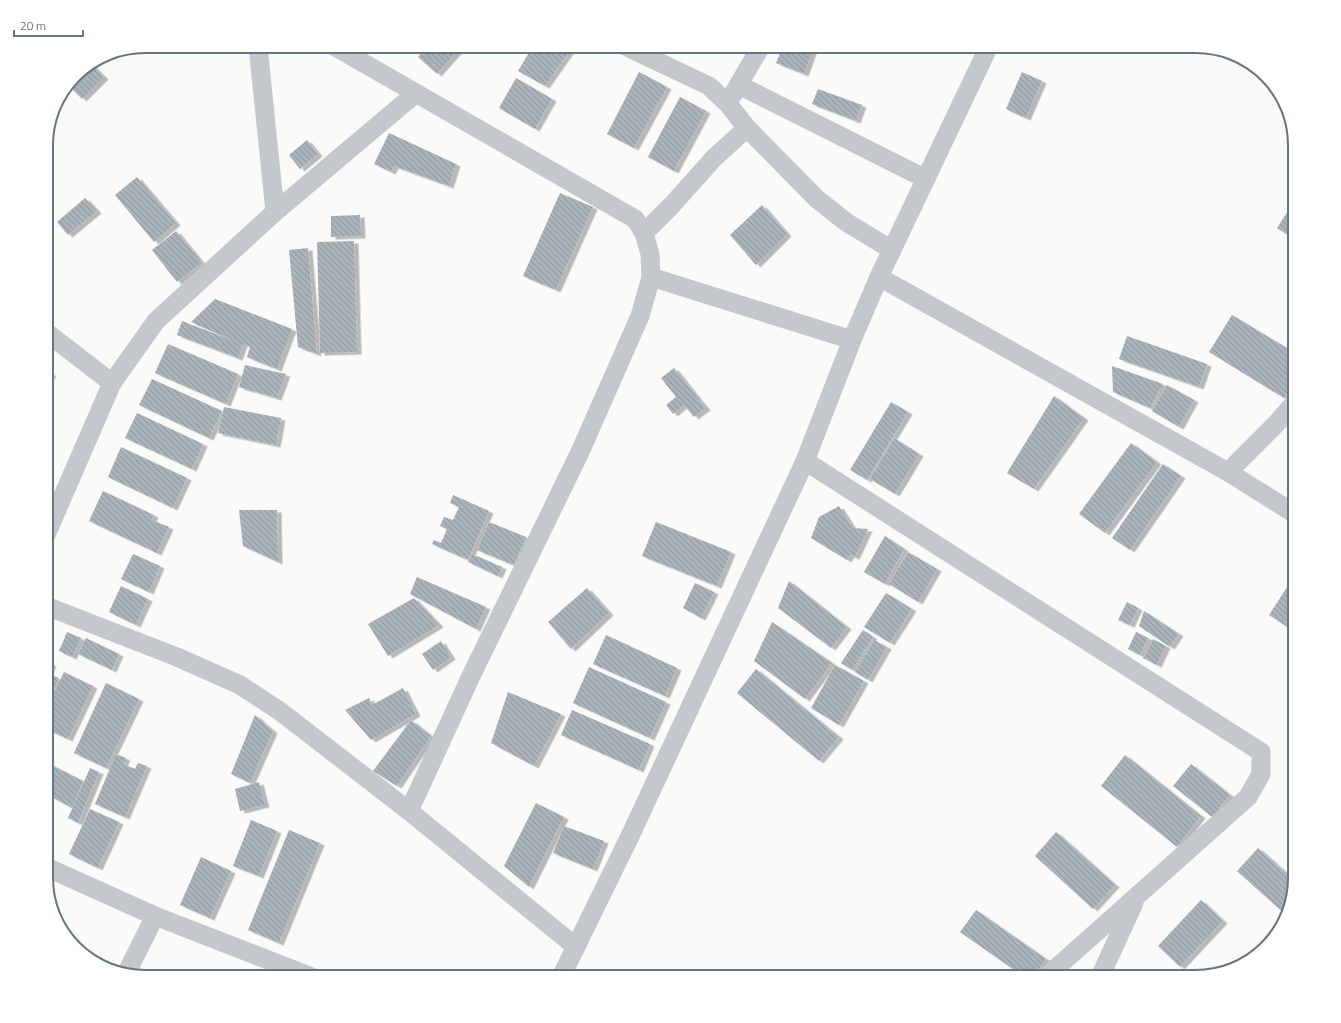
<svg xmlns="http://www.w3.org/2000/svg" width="1341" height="1023" font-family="'Titillium Web',sans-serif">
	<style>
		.building { fill: url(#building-back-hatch); filter: url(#shadow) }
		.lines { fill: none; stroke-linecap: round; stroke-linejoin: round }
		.street { stroke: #c3c8cc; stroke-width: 19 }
		.rim { fill: none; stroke: #657683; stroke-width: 2 }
	</style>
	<defs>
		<pattern id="building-back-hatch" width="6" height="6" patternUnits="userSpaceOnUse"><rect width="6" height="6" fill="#aab3b9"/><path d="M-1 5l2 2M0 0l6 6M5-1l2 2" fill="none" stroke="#8e969c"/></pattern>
		<filter id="shadow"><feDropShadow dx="4.5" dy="2.5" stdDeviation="0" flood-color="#0004"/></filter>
	</defs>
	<rect width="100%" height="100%" fill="#fafaf8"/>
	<g class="building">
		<path d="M428,46h34l-25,28 -19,-17z"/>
		<path d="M533,46h40l-28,40 -27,-15z"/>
		<path d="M783,46h31l-10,28 -28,-11z"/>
		<path d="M91,64l13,13 -22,22 -14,-14 11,-14z"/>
		<path d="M639,72l28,15 -33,61 -27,-14z"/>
		<path d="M1022,72l20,9 -16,37 -20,-9z"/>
		<path d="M516,78l36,21 -17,30 -36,-21z"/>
		<path d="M818,89l44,16 -6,16 -44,-17z"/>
		<path d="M680,97l26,14 -32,60 -26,-14z"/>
		<path d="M389,133l67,31 -7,22 -55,-20 -3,6 -17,-8z"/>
		<path d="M307,140l11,14 -18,15 -11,-14z"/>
		<path d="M137,177l39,46 -22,19 -39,-47z"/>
		<path d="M560,193l33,14 -37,83 -33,-14z"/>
		<path d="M85,198l12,13 -29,24 -11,-13z"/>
		<path d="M762,205l25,29 -31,31 -26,-30z"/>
		<path d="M1291,206l4,3v31l-18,-12z"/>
		<path d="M360,215l1,21 -30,1v-21z"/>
		<path d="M176,231l26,32 -25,19 -25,-32z"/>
		<path d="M354,241l3,111 -37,1 -3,-111z"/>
		<path d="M308,248l9,106 -19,-7 -9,-97z"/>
		<path d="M215,299l77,30 -15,40 -30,-12 3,-10 -7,-3 -5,14 -61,-23 5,-14 52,20 -43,-19z"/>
		<path d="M1232,315l63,38v27l-11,18 -75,-46z"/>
		<path d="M1127,336l80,28 -8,23 -80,-28z"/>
		<path d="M168,344l70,30 -12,30 -71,-31z"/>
		<path d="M245,365l41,9 -9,24 -38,-11z"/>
		<path d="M1112,366l51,18 -13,24 -37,-16z"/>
		<path d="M46,368l6,7 -6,4z"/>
		<path d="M674,368l32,40 -12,9 -10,-12 -11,9 -7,-9 10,-8 -15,-19z"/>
		<path d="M152,379l70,32 -13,27 -70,-33z"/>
		<path d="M1167,385l27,15 -15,27 -27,-16z"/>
		<path d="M1054,396l30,22 -50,71 -27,-16z"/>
		<path d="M891,402l17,10 -41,68 -17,-10z"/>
		<path d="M224,407l57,11 -5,27 -58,-12z"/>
		<path d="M137,413l66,31 -11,25 -67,-31z"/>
		<path d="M894,438l25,16 -24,40 -25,-15z"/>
		<path d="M1131,443l26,19 -52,71 -26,-19z"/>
		<path d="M121,447l66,31 -14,30 -65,-31z"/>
		<path d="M1163,464l18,12 -51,74 -18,-12z"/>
		<path d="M103,491l51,24 -2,5 17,7 -12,26 -68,-32z"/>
		<path d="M453,495l36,16 -21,49 -36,-16 2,-4 7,3 6,-14 -7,-3 4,-9 9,3 6,-13 -9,-4z"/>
		<path d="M839,506l14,22 15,1 -13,28 -5,-2 -3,5 -36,-22 8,-21z"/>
		<path d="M239,510h38l1,52 -35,-16z"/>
		<path d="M489,522l37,15 -12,28 -37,-15z"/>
		<path d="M656,522l75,30 -14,34 -75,-30z"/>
		<path d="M885,536l19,13 -19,35 -21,-12z"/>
		<path d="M908,552l29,17 -19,33 -29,-18z"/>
		<path d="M133,554l27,12 -11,26 -28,-13z"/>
		<path d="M472,554l30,13 -4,9 -30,-14z"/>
		<path d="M1295,575v50l-3,5 -23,-15z"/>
		<path d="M417,577l69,30 -10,22 -66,-35z"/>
		<path d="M789,581l58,46 -16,21 -53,-40z"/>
		<path d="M695,583l19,9 -13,26 -18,-10z"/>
		<path d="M121,586l27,13 -12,26 -27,-13z"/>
		<path d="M587,588l22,25 -38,36 -23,-27z"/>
		<path d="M886,593l26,16 -22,34 -26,-16z"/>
		<path d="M414,598l25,27 -51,31 -20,-32z"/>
		<path d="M1127,602l11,6 -8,17 -12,-5z"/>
		<path d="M1144,611l35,23 -9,13 -31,-21z"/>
		<path d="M772,622l60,41 -27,36 -51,-38z"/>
		<path d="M863,630l10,7 -21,33 -11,-7z"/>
		<path d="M67,632l14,6 -9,19 -13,-6z"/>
		<path d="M1136,632l12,6 -8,17 -12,-6z"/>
		<path d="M606,635l71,33 -12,28 -72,-32z"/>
		<path d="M86,638l33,16 -7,16 -34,-16z"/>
		<path d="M1153,639l13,7 -9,19 -14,-7z"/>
		<path d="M874,640l13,7 -19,33 -13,-8z"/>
		<path d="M441,641l10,16 -18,13 -11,-16z"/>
		<path d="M46,662l6,2 -6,13z"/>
		<path d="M835,665l29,16 -25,44 -28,-17z"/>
		<path d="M589,667l77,35 -16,36 -77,-35z"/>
		<path d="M756,669l83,68 -20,24 -82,-68z"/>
		<path d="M64,672l29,14 -25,53 -22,-10v-20z"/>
		<path d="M51,675l8,3 -13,27v-19z"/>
		<path d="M106,683l33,16 -33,69 -32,-15z"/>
		<path d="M403,688l13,26 -45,26 -26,-30 24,-12 3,7z"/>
		<path d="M508,692l53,22 -27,52 -43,-23z"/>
		<path d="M572,710l78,34 -11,26 -78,-35z"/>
		<path d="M255,715l18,16 -23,52 -19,-9z"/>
		<path d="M411,720l20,16 -34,50 -24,-15z"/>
		<path d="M116,754l10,4 -3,6 12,5 3,-6 9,3 -22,51 -30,-13z"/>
		<path d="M1125,755l76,61 -24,31 -76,-61z"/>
		<path d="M46,762l37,19 -11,27 -26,-14z"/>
		<path d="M1191,764l39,31 -18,22 -39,-31z"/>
		<path d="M90,768l9,4 -21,51 -10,-5z"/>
		<path d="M259,782l6,23 -25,6 -5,-22z"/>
		<path d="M536,803l28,14 -35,70 -25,-21z"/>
		<path d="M90,809l29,13 -21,46 -29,-14z"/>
		<path d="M251,820l26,11 -18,45 -26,-10z"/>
		<path d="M564,826l40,15 -11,28 -40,-16z"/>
		<path d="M289,830l31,13 -41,100 -31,-13z"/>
		<path d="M1056,832l59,53 -22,24 -58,-53z"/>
		<path d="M1258,848l37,33 -5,29 -3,6 -50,-45z"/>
		<path d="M201,857l30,14 -21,47 -30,-13z"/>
		<path d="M1201,900l22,21 -43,46 -22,-21z"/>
		<path d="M976,910l70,49 -13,18h-9l-64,-45z"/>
	</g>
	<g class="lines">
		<g class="street">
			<path d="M258,46l17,166"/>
			<path d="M334,46l301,173 9,14 6,21 1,23 -11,39 -60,136 -109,224 -62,135"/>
			<path d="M625,46l84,40 19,18 19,24 70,71 29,23 46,28"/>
			<path d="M739,85l187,94"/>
			<path d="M732,96l29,-50"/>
			<path d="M644,233l27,-27 43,-48 33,-30"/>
			<path d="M651,277l201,63"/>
			<path d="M879,277l349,195 67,42"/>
			<path d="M46,332l66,51"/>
			<path d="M805,461l456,291v22l-13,23 -202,180"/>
			<path d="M1228,472l49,-49 18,-21"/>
			<path d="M46,535l66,-152 44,-62 119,-109 140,-118"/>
			<path d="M46,606l131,51 63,28 41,27 128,99 167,136"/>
			<path d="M46,867l109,49"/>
			<path d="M126,974l29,-58 157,61"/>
			<path d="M561,977l70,-143 174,-373 47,-121 27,-63 110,-231"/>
			<path d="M1100,977l34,-74"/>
		</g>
	</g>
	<path d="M0 0H1341V1023H0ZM145 53H1196A92 92 0 0 1 1288 145V878A92 92 0 0 1 1196 970H145A92 92 0 0 1 53 878V145A92 92 0 0 1 145 53Z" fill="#fff" fill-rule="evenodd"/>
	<path class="rim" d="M145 53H1196A92 92 0 0 1 1288 145V878A92 92 0 0 1 1196 970H145A92 92 0 0 1 53 878V145A92 92 0 0 1 145 53Z"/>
	<path d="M14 30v6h69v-6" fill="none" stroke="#657683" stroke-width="2"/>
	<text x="20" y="30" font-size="12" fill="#657683" stroke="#ffffff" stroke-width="3" paint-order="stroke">20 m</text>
</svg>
